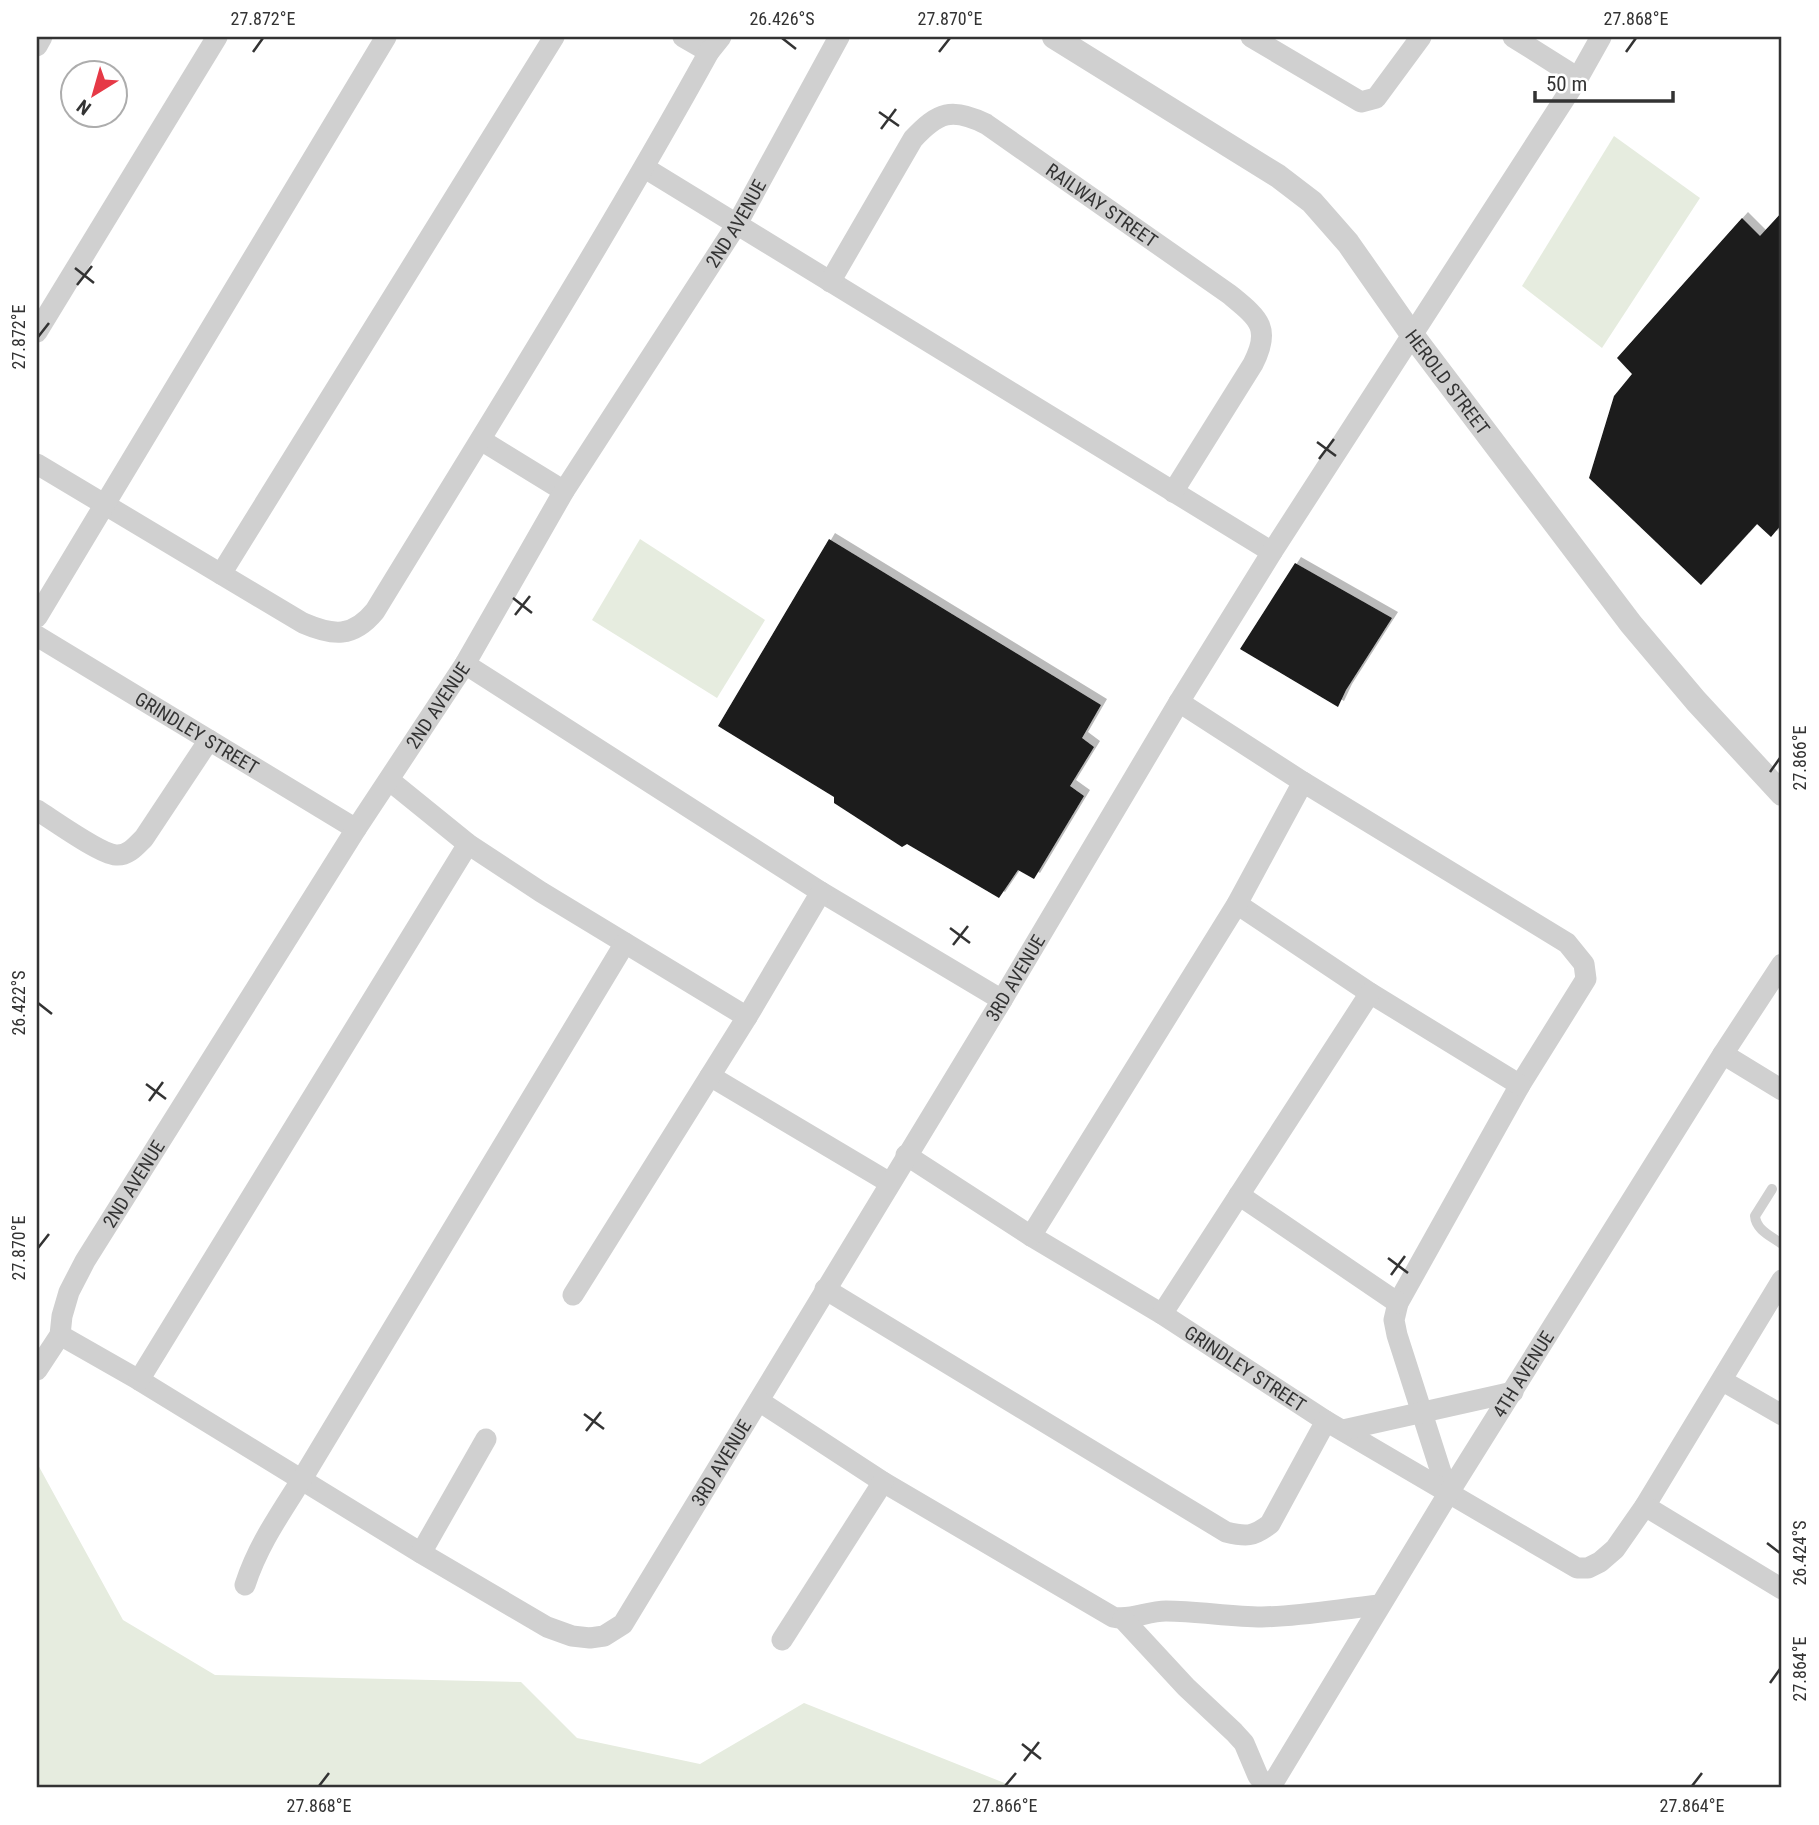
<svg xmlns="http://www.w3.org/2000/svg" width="1819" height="1825" font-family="'Roboto Condensed',sans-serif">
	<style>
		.green { fill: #e6ecdf }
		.building { fill: #1a1a1a; filter: url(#shadow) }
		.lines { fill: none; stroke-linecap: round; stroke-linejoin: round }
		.service { stroke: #d0d0d0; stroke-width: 10 }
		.minor { stroke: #d0d0d0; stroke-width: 21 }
		.tertiary { stroke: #d0d0d0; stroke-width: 24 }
		.ticks { fill: none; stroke: #333; stroke-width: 2.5 }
		.labels { text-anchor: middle; stroke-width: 7; stroke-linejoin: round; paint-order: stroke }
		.street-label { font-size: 19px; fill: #333; stroke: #fff }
		.neatline { fill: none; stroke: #333; stroke-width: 2.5 }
		.ticks-label { font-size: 18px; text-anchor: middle; fill: #333 }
	</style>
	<defs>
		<filter id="shadow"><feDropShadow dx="6" dy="-6" stdDeviation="0" flood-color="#0004"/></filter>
	</defs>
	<rect width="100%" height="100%" fill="#fff"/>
	<g class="green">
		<path d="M1614,136l86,62 -98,150 -80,-62z"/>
		<path d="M640,539l125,81 -48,78 -125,-78z"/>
		<path d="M37,1463l86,157 92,55 306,7 56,56 123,26 104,-61 213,85h-980z"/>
	</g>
	<g class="building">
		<path d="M1782,212v312l-11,13 -14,-13 -56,61 -112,-107 25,-82 18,-22 -15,-16 125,-140 18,18z"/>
		<path d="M829,539l272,166 -19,33 12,9 -24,39 14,10 -50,83 -16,-9 -19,28 -92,-54 -5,3 -68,-44v-6l-116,-71z"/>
		<path d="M1295,563l97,55 -46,72 -8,17 -98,-58z"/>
	</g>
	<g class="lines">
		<path class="service" d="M1772,1189l-17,27c1,14 16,20 27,28"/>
		<g class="minor">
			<path d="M683,37l26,15"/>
			<path d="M1251,37l110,65 15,-4 45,-61"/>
			<path d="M1513,37l65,41"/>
			<path d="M37,46l5,-9"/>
			<path d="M645,168l627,384"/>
			<path id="s1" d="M830,282l83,-143c25,-27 39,-32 73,-15l243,170c29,24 43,33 24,70l-80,128"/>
			<path d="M37,332l180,-295"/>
			<path d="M481,440l83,51"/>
			<path d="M37,464l266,159c30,13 50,15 72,-12 113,-185 229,-369 334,-559l12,-15"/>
			<path d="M221,574l333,-537"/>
			<path d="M37,617l349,-580"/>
			<path id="s2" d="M37,636l319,193"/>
			<path d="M465,664l356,228 181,108"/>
			<path d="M1179,702l124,80 264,161 17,21 2,15 -66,106 -122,218 -4,17 3,15 51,159"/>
			<path d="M389,780l79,64 73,48 206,125"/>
			<path d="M37,810c16,10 63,44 79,45 12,1 20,-9 28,-17l65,-98"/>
			<path d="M1237,904l133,89 150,92"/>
			<path d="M1723,1054l59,36"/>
			<path d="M710,1076l180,107"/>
			<path id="s3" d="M906,1155l125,81 131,78 164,107 251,147h11l12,-6 15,-13 30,-43 137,-226"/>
			<path d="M1239,1195l159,108"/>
			<path d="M1031,1236l206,-332 66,-122"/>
			<path d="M825,1289l401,243c20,5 27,5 44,-8l56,-103"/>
			<path d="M573,1295l174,-278 74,-125"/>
			<path d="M1162,1314l208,-321"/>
			<path id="s4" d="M60,1335l79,45 282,173 126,74 25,9 18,2 14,-2 19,-12 379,-624 177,-298 93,-150 306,-474 23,-41"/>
			<path id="s5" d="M37,1370l23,-35 2,-19 7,-24 16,-31 271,-432 109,-165 99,-173 173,-267 102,-187"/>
			<path d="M139,1380l329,-536"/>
			<path d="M1723,1381l59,34"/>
			<path d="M759,1401l124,81 230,135c18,4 34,-6 53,-6 32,0 64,6 96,6 40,-1 78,-8 118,-12"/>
			<path d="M1343,1430l170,-38"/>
			<path d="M1645,1506l137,83"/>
			<path d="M421,1553l65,-114"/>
			<path d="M245,1585c13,-40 35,-71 57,-106l323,-536"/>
			<path d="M1123,1619l63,68 48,45 10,11 14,33 10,12"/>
			<path d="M782,1640l101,-158"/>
			<path id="s6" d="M1270,1788l178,-294 275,-440 59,-90"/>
		</g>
		<path class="tertiary" id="s7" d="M1054,37l224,139 34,26 36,41 65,93 218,288 65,77 86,93"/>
	</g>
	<path class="ticks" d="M782,38l14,11M253,52l10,-14M939,52l11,-14M1626,52l10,-14M879,112l20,14M881,129l15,-20M75,268l19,15M77,285l15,-19M38,337l11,-14M1317,442l19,14M1319,459l15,-20M513,598l19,15M515,615l15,-19M1770,772l10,-14M950,928l20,15M953,945l15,-19M38,1003l14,11M146,1084l20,15M149,1101l14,-19M38,1248l11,-14M1388,1258l20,15M1391,1275l14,-19M584,1414l20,15M586,1431l15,-19M1767,1543l13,10M1770,1683l10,-14M1022,1744l19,15M1024,1761l15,-19M319,1786l10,-13M1005,1786l11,-13M1692,1786l10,-13"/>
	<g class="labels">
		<g class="street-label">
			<text dy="7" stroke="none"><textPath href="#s1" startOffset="390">RAILWAY STREET</textPath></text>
			<text dy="7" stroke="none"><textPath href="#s5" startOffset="1346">2ND AVENUE</textPath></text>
			<text dy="7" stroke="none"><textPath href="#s7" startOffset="532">HEROLD STREET</textPath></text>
			<text dy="7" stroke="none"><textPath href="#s5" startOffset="779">2ND AVENUE</textPath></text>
			<text dy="7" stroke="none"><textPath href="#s2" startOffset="187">GRINDLEY STREET</textPath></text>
			<text dy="7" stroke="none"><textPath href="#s4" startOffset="1405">3RD AVENUE</textPath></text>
			<text dy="7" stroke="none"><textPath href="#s5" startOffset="212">2ND AVENUE</textPath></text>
			<text dy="7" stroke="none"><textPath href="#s3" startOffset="401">GRINDLEY STREET</textPath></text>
			<text dy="7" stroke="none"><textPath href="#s6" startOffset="485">4TH AVENUE</textPath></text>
			<text dy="7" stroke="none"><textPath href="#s4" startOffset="838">3RD AVENUE</textPath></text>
		</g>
	</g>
	<rect width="1819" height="1825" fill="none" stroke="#ffffff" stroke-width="77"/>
	<g transform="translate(94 94) rotate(217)"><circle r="33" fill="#ffffff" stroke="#adadad" stroke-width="2"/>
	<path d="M0-5L12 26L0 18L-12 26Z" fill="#e63946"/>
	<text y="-10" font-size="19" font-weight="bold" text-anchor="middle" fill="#333333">N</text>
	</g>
	<path d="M1535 91v10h138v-10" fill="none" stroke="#333333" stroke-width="3.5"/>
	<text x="1546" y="91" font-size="21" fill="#333333" stroke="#ffffff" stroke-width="5" paint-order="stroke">50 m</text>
	<rect x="38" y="38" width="1742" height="1748" class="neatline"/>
	<g class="ticks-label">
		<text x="263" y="25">27.872°E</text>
		<text x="782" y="25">26.426°S</text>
		<text x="950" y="25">27.870°E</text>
		<text x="1636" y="25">27.868°E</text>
		<text transform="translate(19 337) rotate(-90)" y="6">27.872°E</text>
		<text transform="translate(1800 758) rotate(-90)" y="6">27.866°E</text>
		<text transform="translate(19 1003) rotate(-90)" y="6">26.422°S</text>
		<text transform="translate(19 1248) rotate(-90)" y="6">27.870°E</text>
		<text transform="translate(1800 1553) rotate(-90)" y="6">26.424°S</text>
		<text transform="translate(1800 1669) rotate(-90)" y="6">27.864°E</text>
		<text x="319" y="1812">27.868°E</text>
		<text x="1005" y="1812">27.866°E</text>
		<text x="1692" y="1812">27.864°E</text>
	</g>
</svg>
